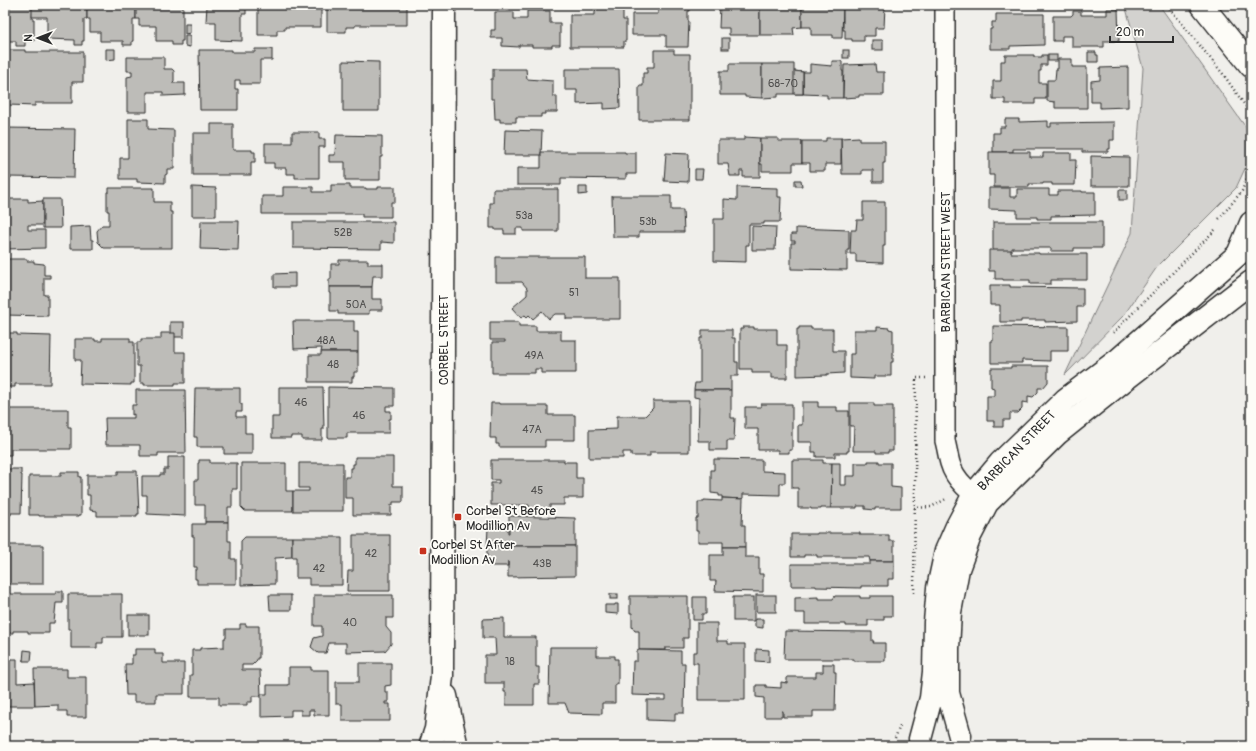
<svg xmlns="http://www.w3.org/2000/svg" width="1256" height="751" font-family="Pangolin,sans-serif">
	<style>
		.green { fill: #d3d2cf; stroke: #7f7e7d }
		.building { fill: #bdbcb8; stroke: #2b2b2b }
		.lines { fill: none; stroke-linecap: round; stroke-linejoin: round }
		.street-casing { stroke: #2b2b2b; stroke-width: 22 }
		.secondary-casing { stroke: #2b2b2b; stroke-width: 25 }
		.highway-casing { stroke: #2b2b2b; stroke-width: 25 }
		.path { stroke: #2b2b2b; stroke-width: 2.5; stroke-dasharray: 1 3; stroke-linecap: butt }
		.street { stroke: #fdfcf7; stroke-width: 19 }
		.secondary { stroke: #fdfcf7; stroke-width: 22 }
		.highway { stroke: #fdfcf7; stroke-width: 22 }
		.poi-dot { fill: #c8321e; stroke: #fdfcf7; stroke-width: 1.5 }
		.labels { text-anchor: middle; stroke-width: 3.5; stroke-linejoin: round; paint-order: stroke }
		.number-label { font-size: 11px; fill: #504f4e }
		.street-label { font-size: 13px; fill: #2b2b2b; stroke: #fdfcf7 }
		.poi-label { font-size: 13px; fill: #2b2b2b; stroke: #fdfcf7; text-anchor: start }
	</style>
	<rect width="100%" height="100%" fill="#f0efeb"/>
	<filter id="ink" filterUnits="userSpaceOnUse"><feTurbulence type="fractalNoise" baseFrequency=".025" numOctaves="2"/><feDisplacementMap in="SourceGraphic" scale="8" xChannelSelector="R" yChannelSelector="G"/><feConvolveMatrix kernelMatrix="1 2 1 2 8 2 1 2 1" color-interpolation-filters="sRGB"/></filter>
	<g filter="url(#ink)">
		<path class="green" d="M1125,5h34l88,124 1,33 -12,26 -79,79 -33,48 -59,60 67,-142 11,-165z"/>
		<g class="building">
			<path d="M5,5h28l-1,14h2v22h-9v5h-9v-5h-11z"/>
			<path d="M32,5h55v14h-3v22h-2v4h-7v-5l-28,-1v-22h-15z"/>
			<path d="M87,5h49v14h-3v22h-1v4h-9v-4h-23v-9h-10v-13h-3z"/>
			<path d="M136,5h47v36h-2v4h-9v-4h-16v-15h-17v-7h-3z"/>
			<path d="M207,5h44v2h-5v7h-4v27l-26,-1v-18h-10z"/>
			<path d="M258,5h63v22h-36v3h-8v5h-19z"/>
			<path d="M327,5h80v20h-52v2h-9v5h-19z"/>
			<path d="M502,5h58v2l-41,-1v3h-17z"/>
			<path d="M595,5h35v5h-7v10h3v21h-2v6h-54v-32h25z"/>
			<path d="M658,5h32v6h-2v10h1l-1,26h-22v-12h-34v-21h26z"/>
			<path d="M720,5h40v30h-31v-7h-10z"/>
			<path d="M760,5h42v22l-9,1 1,7h-34z"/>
			<path d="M802,5h41l-1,33h-9v-3h-22v-8h-9z"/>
			<path d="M843,5h40l2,1 -1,22h-9v8h-11v5h-12v-2h-7v-9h-2z"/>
			<path d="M1107,9h11l1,32h-15v6h-32v-11h-10v5h-9v-25h18l2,-2v-3h8v4h26z"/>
			<path d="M527,11h23v12h10v22h-8v2h-20v-2h-13v2l-17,-1v-8h-11v-8h4v-18h19v7h13z"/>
			<path d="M996,14h48v31l-34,1v3h-20v-20h2v-7h4z"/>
			<path d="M185,24h5v9l-5,1z"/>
			<path d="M185,36h5v11l-5,-1z"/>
			<rect x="722" y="38" width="7" height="11"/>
			<rect x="872" y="40" width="11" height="10"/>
			<path d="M106,49h9v10l-9,1z"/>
			<path d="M255,49h17v11h-12v24h-20v-4h-5v9h3v21h-38l-1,-60h33v2h23z"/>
			<path d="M5,50h20v2h58v30h-11v21h-37v3l-26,-1v2h-4z"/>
			<path d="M654,50h20v4h16v66h-51v-34h4v-13h4v-6h7z"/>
			<rect x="843" y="50" width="6" height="8"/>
			<path d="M1088,52h8v3h2v7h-10z"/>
			<path d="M1005,55h29v2h8v-2h5v10h-6v6h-2v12h7v16h-11v5h-30v-5h-12v-18h8v-20h4z"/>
			<rect x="1048" y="55" width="9" height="6"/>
			<path d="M127,57h37v12h8l2,2v10l-2,2h13v12l-22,1v-4h-16v20h-20v-35l5,-1v-5h-5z"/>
			<path d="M1058,59h14v8h15v41h-32v-6l-8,-1v-21h8l1,-11h2z"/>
			<path d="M343,61l36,1v49h-36z"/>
			<path d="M832,61h10v10h1v27h-16v-3l-24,-1v-22h7v-8l22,2z"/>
			<path d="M729,64h33v34l-17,-1v-2h-25v-24h9z"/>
			<path d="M762,64h32v7l9,1v22h-25v3l-16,1z"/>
			<path d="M875,64l1,8h8v23h-25v2l-16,1 1,-33z"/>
			<path d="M1128,67v40l-28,1v-6h-9v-21l9,-1v-12z"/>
			<path d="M493,69h33l1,10 26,2v15h4v16h-12v2h-4v3h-25v5h-16v-3h-5l-1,-20h-3v-20h2z"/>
			<path d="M565,69h54l1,39 -16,1v-6l-27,1v-14h-12z"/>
			<path d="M794,71l9,1v22h-9z"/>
			<path d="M128,119h20v10l26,1v39h-7v5l-2,1v8l-28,-1v-3h-17v-21h8z"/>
			<path d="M1005,119h14v3l29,-1v6h3v-4l63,-1v18h-4v9h-2v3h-26v-3h-69v3h-20v-19h7v-6h5z"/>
			<path d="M211,124h22v26h19v2h3v10h-4v13h-58v-42h18z"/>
			<path d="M5,128l70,1 -1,49 -67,-1v-17h-2l2,-16h-2z"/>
			<path d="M505,130l37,1 -1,24h-37z"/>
			<path d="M292,132h27v7h6v8h-6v31h-24v-4h-9v-6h-12v-5h-9v-20h27z"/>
			<path d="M336,135l46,1v21h-2v23h-35v-18h-16v-7h6z"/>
			<path d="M744,137l16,1v39h-17v-6h-3v5h-10l-2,-12h-10v-24h26z"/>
			<path d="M859,137v4h26v22h-2v19h-10v-12h-11v4h-20l-1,-36z"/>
			<path d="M760,138h18v3h24v22h-9v8h-31v-7h-2z"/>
			<path d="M826,138h15v26h-16v7h-15v-8h-8v-22h24z"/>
			<path d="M541,152h84v1h11v21h-10v5l-65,-1v7h-44v-17h24z"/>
			<path d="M989,152h41v5h13v-4h28v7h5l-1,25h-23v-2h-9v1h-14v3h-35v-12h-5z"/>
			<path d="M666,153l23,1 -1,28 -24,-1z"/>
			<path d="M1091,156l38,1v29h-38z"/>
			<path d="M695,169h8l-1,10h-7z"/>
			<path d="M795,180h6l1,6h-7z"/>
			<path d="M331,185h19v3h16v1h12v-2h17v15h-4v15h-29v-3h-100v-18h21v-9h30v5h18z"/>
			<path d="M192,187l24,1v28h-24z"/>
			<path d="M579,187h8v7l-8,1z"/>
			<path d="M737,187l41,1v9h3l-1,25h-16v2h-15v21h-3v17l-32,-1v-42h10v-20l13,1z"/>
			<path d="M109,188h45v14h16v10h2v36h-68l-6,-6 -1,-11 5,-6h7v-14h-2v-19h2z"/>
			<path d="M989,188h21v9h7v-8h32v6h9v-4h24v1h13v23l-44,1v3h-14v-2h-20v-7l-28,-1z"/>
			<path d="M493,189h65v42h-35v-3h-7v6h-12v-4h-9v-2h-5v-25h3z"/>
			<rect x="1119" y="190" width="8" height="10"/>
			<path d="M612,196h59v14h12l1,22h-45v5h-26z"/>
			<path d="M5,199h23v3l15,-1v24h-15v5h17v18l-40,1z"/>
			<path d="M43,199h17l1,29h-18z"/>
			<path d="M863,202h22v44h-2v17l-27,-1v-8h-6l1,-24h5l1,-10h6z"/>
			<path d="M201,221h38l-1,29 -38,-1z"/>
			<path d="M293,222h101v21l-13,-1v7l-88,-1z"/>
			<path d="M993,222h109v26h-28v3h-23v-3h-39v3h-19z"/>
			<path d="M90,226l1,14h2v9h-23v-22z"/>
			<path d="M752,226l24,1 -1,23h-23z"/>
			<path d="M796,228l53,2v20h-2v20l-56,-1v-26h4v-2h-4v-7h5z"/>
			<path d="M989,250h22v3h28v1h48v26h-36v4h-21v-4h-27v-1h-8v-8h-6z"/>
			<path d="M496,257h89v21h35v41h-54v-5h-11l-6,5 -7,-8 -9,8 -4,-4 -2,2 -2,-2 -4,3 -9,-10 15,-13v-7l-5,-6h-26z"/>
			<path d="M5,259h22v2h7v2l10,1v11h6v3h-6v17h4v21l-43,-1z"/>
			<path d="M339,260h29v4h15v12h-10l-1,11h-43v-8h2v-15h8z"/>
			<path d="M295,273v14h-21v-13z"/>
			<path d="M990,285h20v2l73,1v19h-6v14l-32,1v-2h-24v2h-21v-17h-10z"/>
			<path d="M329,287h43v12h10v11h-13v4h-31v-3h-8v-18h-1z"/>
			<path d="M293,321h61v11h4v20h-37l1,-4 -28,1z"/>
			<rect x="170" y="322" width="14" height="15"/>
			<path d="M490,322h29v4h17v5h25v9h15v33h-35v-4h-6v4h-43v-31h13v-2h-15z"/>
			<path d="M993,326l75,1v24h-18v10l-28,-1v3h-31v-22h2z"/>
			<path d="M743,327h11v2h23v16h10v33h-15v-5h-20v-4h-12v-40h3z"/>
			<path d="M799,327h12v2h22v22h11v22l-17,1v1l-30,1v-47h2z"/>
			<path d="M877,327l12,1v1l4,1v32h-2v14h-17v3l-24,-1v-24h4v-24h23z"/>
			<path d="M702,330h30v8h3v24h3v14h-7v14h-37l1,-7h5v-45h2z"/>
			<path d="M5,333h12v2l34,1 -1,48h-35v3h-10z"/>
			<path d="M161,333h14v19h10v31h-10v2h-31v-2h-4v-17h-3v-24h4v-3h20z"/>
			<path d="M102,338h28v4h4v41h-3v2l-51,-1 1,-24h-6v-21h20v2h7z"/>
			<path d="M321,352h37v20h-4v5h-2v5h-43v-27h12z"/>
			<path d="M1011,366h37v16l-5,6h-5v4l-5,5 -5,-1v7l-6,-1v7l-4,4h-8v7h-7v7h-9v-6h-7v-25h7v-8l-3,-1v-19h20z"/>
			<path d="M279,387h44l1,42h-2v11h-20v-4h-11v2h-19v-21h7z"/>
			<path d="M328,387l66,1v18h-8v5h5v8h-2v14h-42v5h-19z"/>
			<path d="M195,388h45v16h2v8h-6v5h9v16h7v21h-28v-7h-27v-10h-3z"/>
			<path d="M136,390h49l1,63h-28v3h-18v-11h-34l-1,-27h29v-4l-2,1v-10h4z"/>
			<path d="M694,390h37v28h4l-1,23h-7v9h-17v-9h-12l1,-43 -5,-1z"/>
			<path d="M653,401h36v51h-39v4h-19v-4h-8v6h-34v-28l28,-1v-13h28l8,-8z"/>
			<path d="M802,402h16v5h19v4h12v40h-2v2h-12v4h-19v-5h-4v-10h-14v-17h4z"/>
			<path d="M491,403h8v1h28v2h21v9h27v25h-30v7h-46v-3h-3v-6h-6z"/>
			<path d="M850,403h24v3h19v45h-5v2h-12v-2h-23l1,-25h-4z"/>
			<path d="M761,404h31v46h-3v3h-11v-3h-20v-21h-13v-22h16z"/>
			<path d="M5,407h3v2h60v18h3v22h-60v6h-6z"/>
			<path d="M168,457h17v59l-38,-2v-19h-5v-19h18v-2h4v-5h4z"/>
			<path d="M355,457h38v29h10v16h-10v3h-2v10h-38v-17h-8v-21h5v-9h3v-4h2z"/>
			<path d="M714,459l48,1v11l23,1v11h-5v12l-37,-1v5l-21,-1v-2h-3v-2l-8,-1v-23h3z"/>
			<path d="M199,460h11v3h27v26h-5v18h-4v15h-23v-17h-10v-25h3v-17h1z"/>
			<path d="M491,460h73v2h12v16h7v20h-19v7h-14v8h-21v-8h-38v-22h8v-3h-8z"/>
			<path d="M792,460h31v3h9l-1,45h-10v1h-10v-1h-13v-20h-6z"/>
			<path d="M868,461h11v2h12v24l10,1v20h-26v2l-10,-1v-3h-8v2h-26l1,-45h8v22h6v-9h9v-13h13z"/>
			<path d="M241,463h45v28h7v20h-48l-4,-4z"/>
			<path d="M299,463h44v48h-50v-20h16v-3h-10z"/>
			<path d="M5,469h16v6h1l-1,38h-10v2h-4v3h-2z"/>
			<path d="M118,471h19l2,43h-2v2h-40v-5l-7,-1v-15h-3v-20h31z"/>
			<path d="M61,472h18v5h2v38h-2v1h-40v-1h-10v-39h32z"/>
			<path d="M722,498l21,1 -1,26h3v22h-22v-5h-25v-11h-2v-13h2v-16h6v-2l18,1z"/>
			<path d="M509,516l66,2v28h-88l1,-18h20v5h1z"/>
			<path d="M205,522h23v19h3v18h5v25h-39v-5h-2v-9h2v-3h-3v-31h-2v-12h13z"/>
			<path d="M817,533h43v2h29v6h5v20h-24l-1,-4h-52v-2h-13v2h-13v-23h26z"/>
			<path d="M5,535h3v10h35v39h-36v2h-2z"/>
			<path d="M353,535h37v56h-43l1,-20h5z"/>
			<path d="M245,537h47v20l-17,1v26l-34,1v-44z"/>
			<path d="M292,537h50v48h-33v-7h-13v-21h-4z"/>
			<path d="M487,546h88v30l-67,1v-16v5h-21z"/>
			<path d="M723,547h22v10h14v17h4v18l-48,-1 1,-10h-6v-26h13z"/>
			<path d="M870,561h24v18h-6v7h-27v2l-45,-1v-1h-25v-22h79z"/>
			<path d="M5,591l1,3h50v-3h7v12h-7l-2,20h-5v10h-21v-2h-15v2h-7z"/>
			<path d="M68,594h54v43h-19v6h-6v5h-26v-19h-3z"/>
			<rect x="610" y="594" width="8" height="5"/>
			<path d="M269,595h22v15h-21z"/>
			<path d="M314,595h79v23h-7v9l5,6v11l-6,7 -39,1v-9h-17l-3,10h-8l-7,-6 3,-9 8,-2v-10h-8z"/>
			<rect x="756" y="595" width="20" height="17"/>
			<path d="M630,596h58v42h-5v10h-18v2h-26v-19h-4l-3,-4v-14h-2z"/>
			<path d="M835,596h25v2h10v-2h22v20h-8v4h-16v6h-22v-2h-41v-11h-10v-15l23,-1v2h15z"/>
			<path d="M693,597h13v17h-4v6h-9z"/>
			<rect x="733" y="597" width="21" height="24"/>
			<path d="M615,604h3v10l-13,-1v-8h10z"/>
			<rect x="128" y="615" width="21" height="20"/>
			<path d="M504,618v19h32v30h3v17h-5v21h-28v-13h-2v-9h-19v-28h11l-1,-17h-12v-19z"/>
			<path d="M755,619h8v9l-8,-1z"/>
			<path d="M697,623h20v18h11v3h17v56h-47v-37h-5v-11h4z"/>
			<path d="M240,624h6v2h13v32h-2v2l-5,5h-10v5h18l1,26h-9v6h-5v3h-28v-8h-29v-22h2v-25h8v-2l24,-1v-9h2v-9h14z"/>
			<path d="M785,631l87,1v9h2l-1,2h12v18h-31v-2h-70z"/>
			<path d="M550,647h47v9h18v3h3v25h-3v19h-13v11l-33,-1 -4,-10h-16z"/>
			<path d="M135,649h20v5h8v9h21v31h-28v8h-22v-7h-8l-1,-31h7v-9h3z"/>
			<path d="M756,649l13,1v12l-13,-1z"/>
			<path d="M24,650l8,1 -1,10h-8z"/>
			<path d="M639,650l42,1v12h4l-1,50h-9v8l-28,-1v-20h19v-4l-34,-1 1,-34h4v-10z"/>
			<path d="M5,659h12v24l17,-1 1,24h-30z"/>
			<path d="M359,663h32v22l-6,1v6h3v10h-3v2h5v17h-48v-17h-6v-22h23z"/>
			<path d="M823,664h11v8h2l-1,39h-22v6h-30v-6h-1v6h-18v-19l-8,-1v-12h10v2l15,1v-6l6,1v-6h29v-5h7z"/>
			<path d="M289,667h22v3h18v45h-15v-5h-5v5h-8v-5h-10v6l-30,1v-23h6v-9h22z"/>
			<path d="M34,669h33v8h19v40h-19v-6h-9v-6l-23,1z"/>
		</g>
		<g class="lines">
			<g class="street-casing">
				<path id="street" d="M945,5v436c2,7 3,15 5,22 5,18 21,30 36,40"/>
			</g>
			<g class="secondary-casing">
				<g id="secondary">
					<path d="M446,696l10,47"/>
					<path d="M960,736l-12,-43v-44l2,-37 8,-43 12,-33 17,-33 70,-69 70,-56 124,-96"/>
					<path d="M920,739l11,-41 3,-26 1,-50 3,-34 8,-37 11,-25 17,-32 26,-31 66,-64 53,-40 132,-116"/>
					<path d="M431,744l5,-15 6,-53 2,-671"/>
				</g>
			</g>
			<g class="highway-casing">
				<g id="highway">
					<path d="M1202,5l49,61"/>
					<path d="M1239,252l12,-29"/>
				</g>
			</g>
			<g class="path">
				<path d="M1167,5l56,69 26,37 2,9"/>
				<path d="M1219,219l23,-28 9,-24"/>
				<path d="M1113,333l104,-105"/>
				<path d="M914,508l17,-1 15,-8"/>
				<path d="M914,593l2,-215h10"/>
				<path d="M895,738l5,-12"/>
			</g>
			<use href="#street" class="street"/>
			<use href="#secondary" class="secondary"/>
			<use href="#highway" class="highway"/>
		</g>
	</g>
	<g class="poi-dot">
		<rect x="454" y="513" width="8" height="8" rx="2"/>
		<rect x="419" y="547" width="8" height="8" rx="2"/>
	</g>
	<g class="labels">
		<g class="number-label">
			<text x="783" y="87">68-70</text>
			<text x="524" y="219">53a</text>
			<text x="648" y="225">53b</text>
			<text x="343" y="236">52B</text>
			<text x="574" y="296">51</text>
			<text x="356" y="308">50A</text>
			<text x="326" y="344">48A</text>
			<text x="534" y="359">49A</text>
			<text x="333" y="368">48</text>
			<text x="301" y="406">46</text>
			<text x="359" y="419">46</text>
			<text x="532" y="433">47A</text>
			<text x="537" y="494">45</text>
			<text x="371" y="557">42</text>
			<text x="542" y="567">43B</text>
			<text x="319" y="572">42</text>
			<text x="350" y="626">40</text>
			<text x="510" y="665">18</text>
		</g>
		<g class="street-label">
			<text transform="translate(945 262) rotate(-90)" y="5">BARBICAN STREET WEST</text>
			<text transform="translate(443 340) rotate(-90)" y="5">CORBEL STREET</text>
			<text transform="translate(1016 450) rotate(-46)" y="5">BARBICAN STREET</text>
		</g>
		<g class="poi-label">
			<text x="466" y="515">Corbel St Before<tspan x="466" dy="15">Modillion Av</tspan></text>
			<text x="431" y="549">Corbel St After<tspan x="431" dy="15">Modillion Av</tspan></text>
		</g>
	</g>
	<rect width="1256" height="751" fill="none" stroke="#fdfcf7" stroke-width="20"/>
	<rect x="10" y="10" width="1236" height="731" fill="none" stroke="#2b2b2b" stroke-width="1.5" filter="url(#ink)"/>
	<g transform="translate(38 38) rotate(270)" stroke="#fdfcf7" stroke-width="3" paint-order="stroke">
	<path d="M0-3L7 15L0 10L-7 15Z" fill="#2b2b2b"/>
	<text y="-6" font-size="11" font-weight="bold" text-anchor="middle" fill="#2b2b2b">N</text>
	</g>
	<path d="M1110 36v6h63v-6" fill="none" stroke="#2b2b2b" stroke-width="2"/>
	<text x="1116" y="36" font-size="12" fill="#2b2b2b" stroke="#fdfcf7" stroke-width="3" paint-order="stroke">20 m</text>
</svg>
